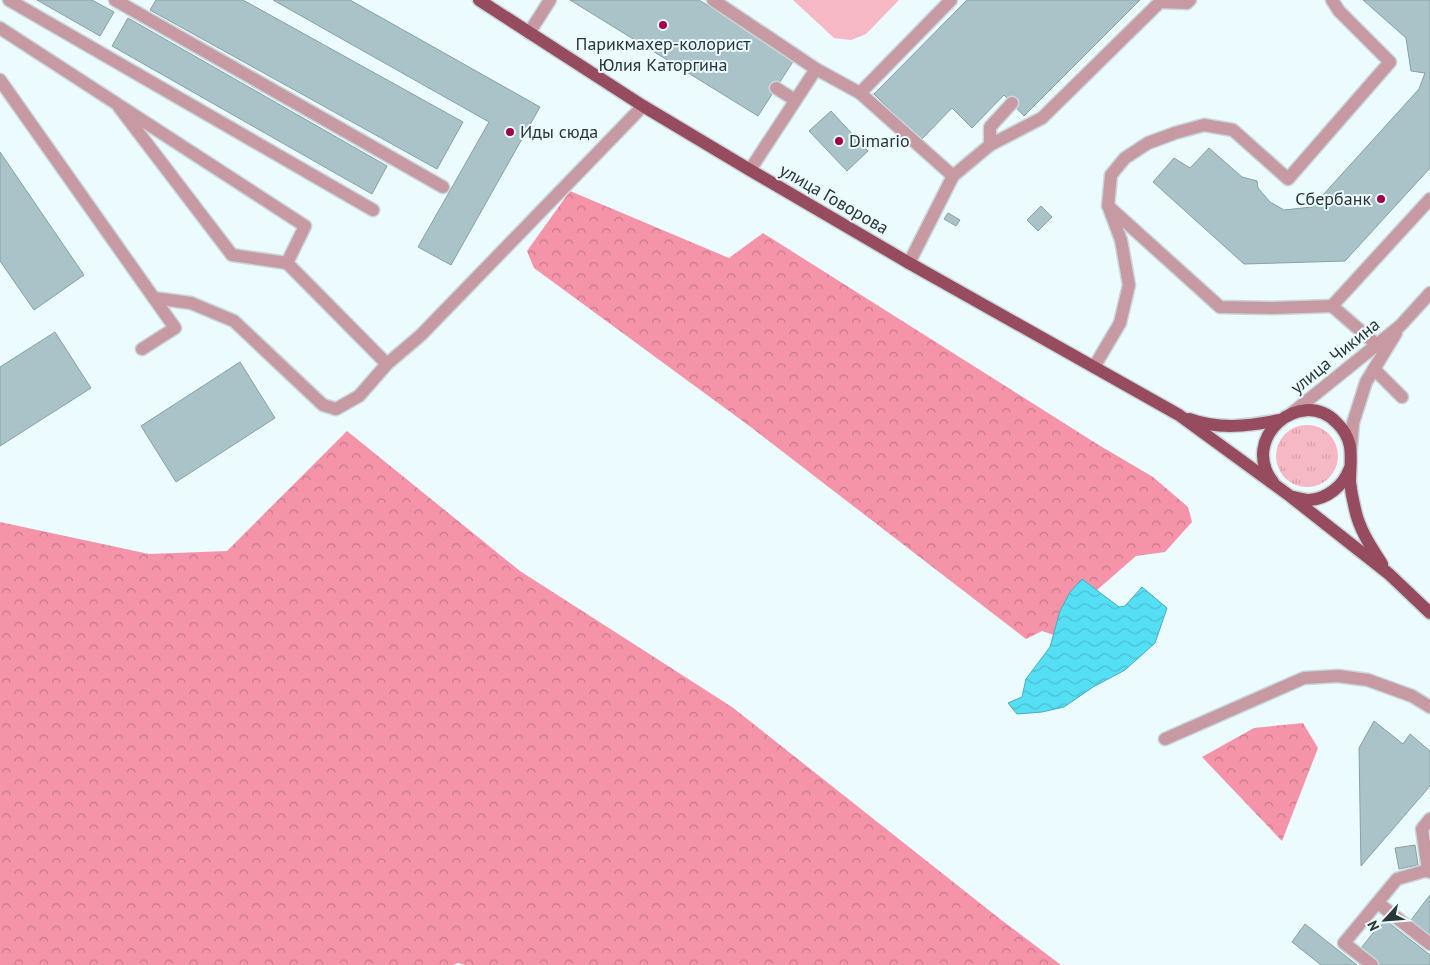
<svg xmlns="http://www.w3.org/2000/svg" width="1430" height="965" font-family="'PT Sans',sans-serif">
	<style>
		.grass { fill: url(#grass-tufts) }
		.forest { fill: url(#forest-crowns) }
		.pitch { fill: #f6b8c5 }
		.water { fill: url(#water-waves); stroke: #48acbc }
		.building { fill: #a9c3c8; stroke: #87a1a5 }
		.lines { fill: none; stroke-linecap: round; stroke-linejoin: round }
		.minor-casing { stroke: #c8d8da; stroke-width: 15 }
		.major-casing { stroke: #c8d8da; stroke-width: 15 }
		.minor { stroke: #c79aa3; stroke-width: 12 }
		.major { stroke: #964b5e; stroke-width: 12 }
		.poi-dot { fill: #9e0247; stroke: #ebfbfe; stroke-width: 2 }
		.labels { text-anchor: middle; stroke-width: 4; stroke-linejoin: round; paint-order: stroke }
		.poi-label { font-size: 18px; fill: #2b3638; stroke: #ebfbfe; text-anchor: start }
		.street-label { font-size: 18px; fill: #2b3638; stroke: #ebfbfe }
	</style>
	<defs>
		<pattern id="grass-tufts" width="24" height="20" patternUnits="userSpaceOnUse" patternTransform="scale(1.25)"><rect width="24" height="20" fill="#f6b8c5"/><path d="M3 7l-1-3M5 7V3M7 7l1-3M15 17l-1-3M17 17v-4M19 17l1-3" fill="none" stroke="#d39faa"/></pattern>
		<pattern id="forest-crowns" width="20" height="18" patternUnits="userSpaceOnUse" patternTransform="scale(1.25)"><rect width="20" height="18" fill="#f593a9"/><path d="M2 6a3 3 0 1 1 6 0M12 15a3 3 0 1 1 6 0" fill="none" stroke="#c7798b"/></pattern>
		<pattern id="water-waves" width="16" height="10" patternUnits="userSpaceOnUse" patternTransform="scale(1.25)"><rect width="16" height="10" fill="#55dff5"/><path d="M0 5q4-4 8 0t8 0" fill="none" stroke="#4ac0d3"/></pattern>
	</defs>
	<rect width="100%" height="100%" fill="#ebfbfe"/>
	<circle class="grass" cx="1307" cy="456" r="31"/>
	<g class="forest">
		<path d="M570,191l159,67 34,-25 334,211 56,33 35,30 4,15 -27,30 -29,4 -39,34 -15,-11 -22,32 -6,24 -12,-4 -16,8 -278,-214 -214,-157 -7,-17z"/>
		<path d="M347,431l173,140 212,136 268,212 61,46h-596l-7,-2 -5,2h-453v-443l149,32 78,-3z"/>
		<path d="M1303,723l15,25 -36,93 -80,-84 52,-29z"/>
	</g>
	<path class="pitch" d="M793,0h106l-33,34 -15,6 -17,-2z"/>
	<path class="water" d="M1082,579l37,28 6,-1 17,-19 25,21 -12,35 -30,27 -32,17 -29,20 -22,5 -25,2 -9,-11 14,-6 4,-18 24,-32 10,-36 10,-19z"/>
	<g class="building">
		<path d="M37,0h55l22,12 -14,24z"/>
		<path d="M156,0h87l220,122 -26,47 -287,-159z"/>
		<path d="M273,0h77l190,107 -89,158 -33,-18 71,-125z"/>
		<path d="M570,0h129l95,60 -36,56z"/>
		<path d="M967,0h173l-116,116 -20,-21 -32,33 -20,-20 -31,32 -47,-46z"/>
		<path d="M1363,0h67v168l-85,93 -101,3 -91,-82 21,-24 16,10 19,-20 33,29 15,4 1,7 12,14 14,8 28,-3 107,-118 6,-16 -14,-2 -5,-33z"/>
		<path d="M128,18l259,148 -15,28 -260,-148z"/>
		<path d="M831,111l37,40 -21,20 -38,-40z"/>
		<path d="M0,152l84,123 -50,35 -34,-49z"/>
		<path d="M1041,206l11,11 -14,14 -11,-11z"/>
		<path d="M948,213l12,7 -4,6 -12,-7z"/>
		<path d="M55,332l36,56 -91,58v-79z"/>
		<path d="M240,362l35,56 -99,64 -35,-56z"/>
		<path d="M1374,721l29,23 7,-10 20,17v35l-69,80 -2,-118z"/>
		<path d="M1415,845l3,20 -19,4 -4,-21z"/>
		<path d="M1430,895v40l-19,-15z"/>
		<path d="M1384,919l46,36v10h-56l-16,-13z"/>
		<path d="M1305,924l52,41h-36l-29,-23z"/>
	</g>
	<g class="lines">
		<g class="minor-casing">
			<g id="minor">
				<path d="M9,0l364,210"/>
				<path d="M115,0l328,187"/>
				<path d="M713,0l103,69 44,24 93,83"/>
				<path d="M1332,0l7,11 51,51 -102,117 -55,-49 -29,-5 -29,8 -27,10 -23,15 -14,17 -3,31 112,101 52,1 60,-2 45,39"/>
				<path d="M0,28l305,198 -18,37"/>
				<path d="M529,33l21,-33"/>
				<path d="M0,80l175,248 -33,21"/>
				<path d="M776,88l19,12"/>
				<path d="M860,93l91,-93"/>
				<path d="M119,107l113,148 55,8 100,101 -28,32 -23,13 -13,-4 -89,-84 -43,-18 -37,-5"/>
				<path d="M990,145v-18l22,-24"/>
				<path d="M750,170l66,-101"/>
				<path d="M909,263l44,-87 37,-31 52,-27 118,-116 27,1 3,-3"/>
				<path d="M1332,306l98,-107"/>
				<path d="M387,364l34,-29 222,-229"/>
				<path d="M1094,367l26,-44 9,-38 -8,-45 -12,-32"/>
				<path d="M1374,369l28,28"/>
				<path d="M1292,413l108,-87 30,-33"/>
				<path d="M1351,448l2,-25 13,-41 30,-49"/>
				<path d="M1165,739l139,-61 34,-2 30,4 44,16 18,11"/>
				<path d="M1430,819l-8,10 6,41 2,2"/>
				<path d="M1378,903l52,41"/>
				<path d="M1372,965l-28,-22 53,-64 31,-9"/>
			</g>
		</g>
		<g class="major-casing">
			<g id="major">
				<path d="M479,0l164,106 107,64 159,93 270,152 111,81 99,78 41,39"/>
				<path d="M1189,419c30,11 60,7 91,1"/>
				<path d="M1273,482c-34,-43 27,-96 63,-60 20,19 14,36 14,60 1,9 3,19 5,27 4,20 16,38 27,55"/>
				<path d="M1293,497c5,1 11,3 16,3 18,-1 34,-14 40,-30"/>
			</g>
		</g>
		<use href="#minor" class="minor"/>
		<use href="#major" class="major"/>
	</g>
	<g class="poi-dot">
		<circle cx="663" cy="25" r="5"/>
		<circle cx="510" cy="132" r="5"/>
		<circle cx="839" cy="141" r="5"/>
		<circle cx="1381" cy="199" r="5"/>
	</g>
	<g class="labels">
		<g class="poi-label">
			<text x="663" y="50" text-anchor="middle">Парикмахер-колорист<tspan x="663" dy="21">Юлия Каторгина</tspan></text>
			<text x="520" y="138">Иды сюда</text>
			<text x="849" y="147">Dimario</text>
			<text x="1371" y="205" text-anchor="end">Сбербанк</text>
		</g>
		<g class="street-label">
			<text transform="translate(834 199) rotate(30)" y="6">улица Говорова</text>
			<text transform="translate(1335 356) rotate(-39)" y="6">улица Чикина</text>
		</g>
	</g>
	<g transform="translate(1385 920) rotate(244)" stroke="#ebfbfe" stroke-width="4" paint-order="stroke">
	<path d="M0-4L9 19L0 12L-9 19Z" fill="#2b3638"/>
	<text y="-8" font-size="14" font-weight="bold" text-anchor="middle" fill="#2b3638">N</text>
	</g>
</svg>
